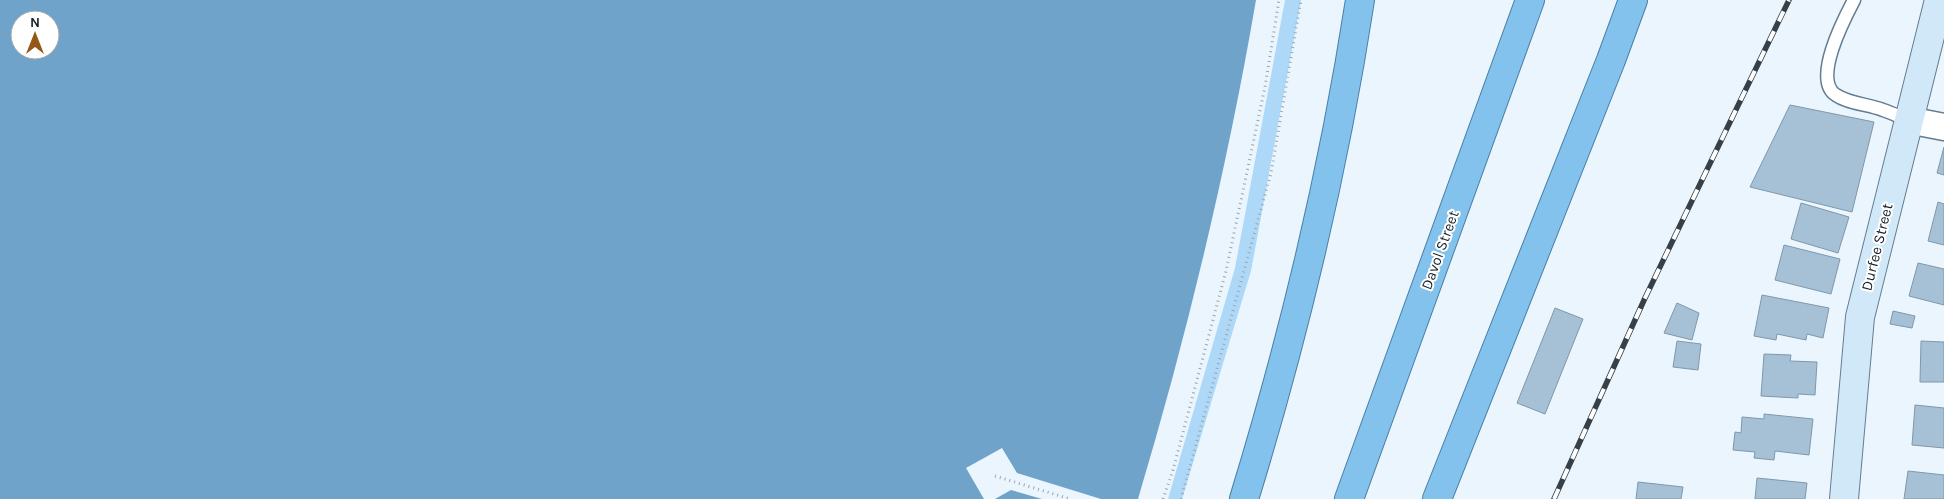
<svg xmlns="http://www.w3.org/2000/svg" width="1944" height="499" font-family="Karla,sans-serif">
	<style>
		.green { fill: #aed8f8 }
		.water { fill: #70a3c9; fill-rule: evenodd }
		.pier { fill: #eaf5fd }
		.building { fill: #a6c1d6; stroke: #7e98ac }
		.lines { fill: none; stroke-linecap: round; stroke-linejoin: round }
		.service-casing { stroke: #647d91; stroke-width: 15 }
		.minor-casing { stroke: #647d91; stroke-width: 29 }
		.secondary-casing { stroke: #647d91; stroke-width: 30 }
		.trunk-casing { stroke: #4a7fa5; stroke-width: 30 }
		.path { stroke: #9aa5ad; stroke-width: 3; stroke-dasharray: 1 4; stroke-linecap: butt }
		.service { stroke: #fff; stroke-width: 12 }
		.minor { stroke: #fff; stroke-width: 26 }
		.secondary { stroke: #d1e8f8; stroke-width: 28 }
		.trunk { stroke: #84c2ee; stroke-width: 28 }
		.rail-casing { stroke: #354048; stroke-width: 5.5 }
		.rail { stroke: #fff; stroke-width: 4; stroke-dasharray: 11; stroke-linecap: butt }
		.labels { text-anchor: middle; stroke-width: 4; stroke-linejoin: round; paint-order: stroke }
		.street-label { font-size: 15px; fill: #162028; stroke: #fff }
	</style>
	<rect width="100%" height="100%" fill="#eaf5fd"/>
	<path class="green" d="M1285,0h16l-50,271 -69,228h-14l67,-231z"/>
	<path class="water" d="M0,0h1256c-29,169 -69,335 -118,499h-1138zM20,20h30v30h-30z"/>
	<path class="pier" d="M1002,448l15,25 84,26h-59l-31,-9 -16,9h-11l-18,-31z"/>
	<g class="building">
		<path d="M1790,105l84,17 -22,90 -102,-25z"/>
		<path d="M1944,147v28l-7,-2z"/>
		<path d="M1938,202l6,2v41l-16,-4z"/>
		<path d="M1801,203l48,14 -11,36 -47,-14z"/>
		<path d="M1784,245l56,14 -9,35 -56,-14z"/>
		<path d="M1918,263l26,6v36l-35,-9z"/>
		<path d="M1762,295l67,13 -6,30 -16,-4 -1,6 -29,-6 -1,6 -22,-4z"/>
		<path d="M1677,303l22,10 -7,27 -28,-7z"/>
		<path d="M1555,308l28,11 -38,95 -28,-11z"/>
		<path d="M1893,311l22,5 -3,12 -22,-4z"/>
		<path d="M1677,341l24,3 -3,26 -25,-3z"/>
		<path d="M1921,341l23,1v40h-24z"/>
		<path d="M1764,354l27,1 -1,6 27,1 -2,33 -17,-1v4l-37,-2z"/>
		<path d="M1915,405l29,3v40l-32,-3z"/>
		<path d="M1764,414l49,5 -4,36 -34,-4 -1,9 -20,-2 1,-6 -22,-2 2,-18 6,1 1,-16 22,2z"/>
		<path d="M1908,471l36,4v24h-40z"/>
		<path d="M1757,478l50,5 -2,16h-50z"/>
		<path d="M1638,482l45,5 -2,12h-45z"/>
	</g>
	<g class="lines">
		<g class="service-casing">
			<path id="service" d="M1854,0c-10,19 -42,80 -18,95 13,9 32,9 47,15 9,3 17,7 25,10"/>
		</g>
		<g class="minor-casing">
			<path id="minor" d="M1908,120l36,7"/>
		</g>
		<g class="secondary-casing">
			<path id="secondary" d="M1844,499l16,-182 79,-317"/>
		</g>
		<g class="trunk-casing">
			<g id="trunk">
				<path d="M1244,499c50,-163 90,-330 116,-499"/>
				<path d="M1349,499l181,-499"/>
				<path d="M1437,499l174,-439 22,-60"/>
			</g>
		</g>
		<g class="path">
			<path d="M995,476l75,23"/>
			<path d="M1163,499l10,-29 53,-199 39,-184 14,-87"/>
			<path d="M1181,499l90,-326 30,-173"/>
		</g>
		<use href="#service" class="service"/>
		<use href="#minor" class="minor"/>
		<use href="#secondary" class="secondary"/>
		<use href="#trunk" class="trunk"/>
		<g class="rail-casing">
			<path id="rail" d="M1554,499l91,-201 144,-298"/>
		</g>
		<use href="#rail" class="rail"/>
	</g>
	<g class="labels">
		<g class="street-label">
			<text transform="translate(1877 247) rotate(-76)" y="5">Durfee Street</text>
			<text transform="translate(1440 250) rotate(-70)" y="5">Davol Street</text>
		</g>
	</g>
	<g transform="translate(35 35)"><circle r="24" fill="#ffffff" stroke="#a2a6a9"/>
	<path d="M0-4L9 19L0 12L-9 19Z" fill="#935717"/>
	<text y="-8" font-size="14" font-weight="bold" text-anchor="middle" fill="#162028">N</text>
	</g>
</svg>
